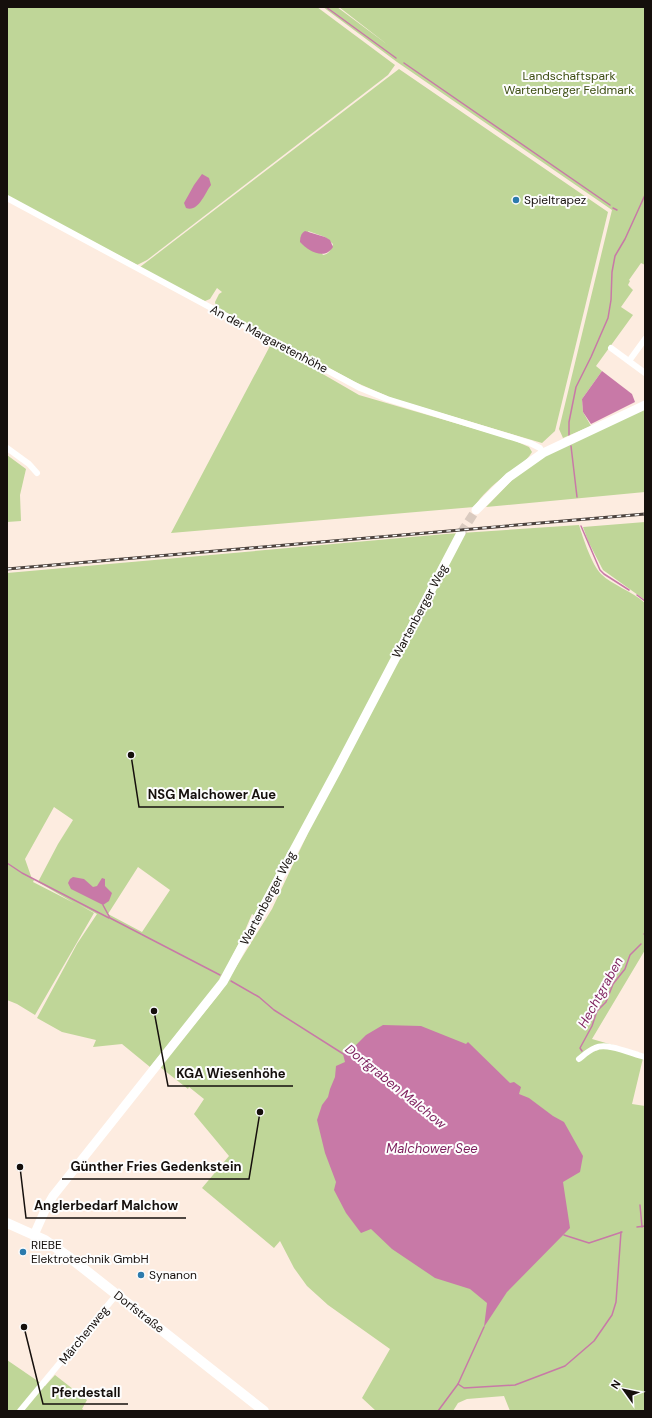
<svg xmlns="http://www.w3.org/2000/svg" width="652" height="1418" font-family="'DM Sans',sans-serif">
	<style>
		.green { fill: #bfd698; fill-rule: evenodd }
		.water { fill: #c879a7 }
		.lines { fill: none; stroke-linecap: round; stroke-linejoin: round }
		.stream { stroke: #c879a7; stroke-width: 1.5 }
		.secondary-tunnel { stroke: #dacbc0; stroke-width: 9; stroke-dasharray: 9 4.5; stroke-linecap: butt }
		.minor { stroke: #fff; stroke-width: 6 }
		.secondary { stroke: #fff; stroke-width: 9 }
		.primary { stroke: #fff; stroke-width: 10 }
		.rail-casing { stroke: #4b423d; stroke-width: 3 }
		.rail { stroke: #fdfdfd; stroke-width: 1.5; stroke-dasharray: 4.5; stroke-linecap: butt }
		.poi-dot { fill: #2c7bad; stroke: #fdfdfd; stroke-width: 1.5 }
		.labels { text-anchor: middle; stroke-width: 4; stroke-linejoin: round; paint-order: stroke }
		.park-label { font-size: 12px; fill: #3c4d11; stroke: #fdfdfd }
		.poi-label { font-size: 12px; fill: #150f0c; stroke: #fdfdfd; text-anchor: start }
		.street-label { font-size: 12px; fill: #150f0c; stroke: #fdfdfd }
		.water-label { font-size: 13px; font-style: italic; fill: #7c1d5b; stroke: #fdfdfd }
		.leader { fill: none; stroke: #150f0c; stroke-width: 1.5 }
		.callout-dot { fill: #150f0c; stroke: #fdfdfd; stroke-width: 1.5 }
		.callout-label { font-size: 13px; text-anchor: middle; font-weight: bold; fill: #150f0c; stroke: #fdfdfd; stroke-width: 4; stroke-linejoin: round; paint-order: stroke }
	</style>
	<rect width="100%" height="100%" fill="#fdece0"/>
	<g class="green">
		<path d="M7,7h310l78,58 -7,10 -241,185 -10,5 -130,-69z"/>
		<path d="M323,7h14l51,38 -49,-38h306v258l-4,-2 -12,17 1,1 -2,4 5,5 -12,17 12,8 -37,51 6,5 -20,28 1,13 8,14 -28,12 -4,-9 53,-219 -215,-148z"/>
		<path d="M399,69l209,143 -53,219 -13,12 -148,-44 -39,-17 -139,-75 -1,-5 4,-8 3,-2 -5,-4 -7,11 -5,2 -9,-3 -56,-31zM308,231l17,6 8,7c-2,6 -4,10 -10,11z"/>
		<path d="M271,344l88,51 154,45 16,7 3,5c-6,11 -19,17 -29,25 -10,8 -22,19 -29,30l-303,26z"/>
		<path d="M645,409v83l-159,15 30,-31 34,-23z"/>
		<path d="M7,455l19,14 -6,26 1,26 -14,1z"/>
		<path d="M645,522v78l-42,-30 -15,-29 -5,-14z"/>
		<path d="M579,525c4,13 13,40 22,49 11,11 31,17 44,29v347l-53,89 52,15 -12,50 13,2v305h-135l-6,-15 -37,3 -9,4 -5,8h-77l-14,-13 28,-49 -62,-44 -21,-19 -13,-18 -14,-27 -6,7 -72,-60 27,-32 -35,-42 10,-15 -15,-12 -1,2 -28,-22 60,-74 52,-84 36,-76 -53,83 -3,-2 -9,21 -22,44 -71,88 -28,-23 -29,3 3,-7 -34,-8 -25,-14 40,-74 20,-30 -19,-10 16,9 -59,102 -18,-11 -10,-4v-427l439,-39zM54,807l19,13 -15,24 -20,38 36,21 -41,-21 1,-2 -2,-1 -7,-20zM138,867l32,23 -28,42 -34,-18z"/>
		<path d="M7,1360l38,26 10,-11 32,25 -5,9 3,2h-78z"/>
	</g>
	<g class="water">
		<path d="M202,174l7,4 2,7c-6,8 -13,28 -25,23l-2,-5 10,-18z"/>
		<path d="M305,231l20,6 5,3 3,7c-8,13 -24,5 -33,-5 0,-4 1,-9 5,-11z"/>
		<path d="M602,371l30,23 3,8 -44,22 -8,-12 -1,-13z"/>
		<path d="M73,877l11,2 9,8 4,-1 5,-8 3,1v7l7,7 -3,8 -6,4 -32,-16 -3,-6 2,-4z"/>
		<path d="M383,1025l38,1 45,18 2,-2 42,41 4,-1 7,5 -2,7 10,4 24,18 11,6 19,34 -3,16 -17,10 7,46 -63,64 -23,35 3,-24 -17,-14 -35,-11 -43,-29 -21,-20 -10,4 -15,-20 -12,-23 2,-8 -11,-29 -8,-33 5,-15 6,-8 2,-8 5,-12 1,-11 9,-4 -2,-8 6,-2 17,-17z"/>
	</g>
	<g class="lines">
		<g class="stream">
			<path d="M326,7l70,51"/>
			<path d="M404,63l206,142"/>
			<path d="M613,208l4,2"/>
			<path d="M569,435v-13l7,-35 15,-30 17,-39 3,-18 1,-28 3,-16 10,-17 20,-44"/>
			<path d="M571,446l6,51"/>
			<path d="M581,526l19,44 4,4 25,16"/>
			<path d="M637,595l8,6"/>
			<path d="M7,863l15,10 87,45"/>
			<path d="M103,905l7,13 110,57"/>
			<path d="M644,934l1,-1"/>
			<path d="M231,981l28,16 15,13 71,45"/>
			<path d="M582,1051l-2,-3 12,-22 5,-15 9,-9 7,-18 12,-15 5,-14 11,-11"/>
			<path d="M640,1205l2,22"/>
			<path d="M637,1227l8,-1"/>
			<path d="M564,1235l25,8 33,-11"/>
			<path d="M458,1384l6,4 51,-3 50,-19 29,-25 18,-26 4,-13 5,-70"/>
			<path d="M438,1411l20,-27 26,-57"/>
		</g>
		<path class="secondary-tunnel" d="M461,533l15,-23"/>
		<g class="minor">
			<path d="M7,198l353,190 27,11 143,44 10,5 3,5"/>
			<path d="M611,348l34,25"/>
			<path d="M629,361l16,-22"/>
			<path d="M7,448l22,16 8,9"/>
			<path d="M579,1059c5,-4 10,-9 16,-11 12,-6 37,6 50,9"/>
			<path d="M20,1411l97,-117"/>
		</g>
		<g class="secondary">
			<path d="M476,510l33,-33 34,-24 102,-48"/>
			<path d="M34,1235l12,-27 7,-12 170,-214 114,-212 124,-237"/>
		</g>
		<path class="primary" d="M7,1223l38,17 24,17 195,154"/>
		<g class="rail-casing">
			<path id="rail" d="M7,569l638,-55"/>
		</g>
		<use href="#rail" class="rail"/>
	</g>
	<g class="poi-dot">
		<circle cx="516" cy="200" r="4"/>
		<circle cx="23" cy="1252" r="4"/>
		<circle cx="141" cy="1275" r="4"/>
	</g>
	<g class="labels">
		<g class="park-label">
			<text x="569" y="80">Landschaftspark<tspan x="569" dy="14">Wartenberger Feldmark</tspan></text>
		</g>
		<g class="poi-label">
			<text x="524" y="204">Spieltrapez</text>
			<text x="31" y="1249">RIEBE<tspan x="31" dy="14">Elektrotechnik GmbH</tspan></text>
			<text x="149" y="1279">Synanon</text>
		</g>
		<g class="street-label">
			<text transform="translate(269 339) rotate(28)" y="4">An der Margaretenhöhe</text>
			<text transform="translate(420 611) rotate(-62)" y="4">Wartenberger Weg</text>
			<text transform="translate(268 898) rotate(-62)" y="4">Wartenberger Weg</text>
			<text transform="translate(139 1312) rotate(38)" y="4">Dorfstraße</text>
			<text transform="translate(84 1335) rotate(-51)" y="4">Märchenweg</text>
		</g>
		<g class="water-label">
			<text transform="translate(600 992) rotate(-61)" y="5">Hechtgraben</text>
			<text transform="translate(396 1086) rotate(39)" y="5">Dorfgraben Malchow</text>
			<text x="432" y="1153">Malchower See</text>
		</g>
	</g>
	<path class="leader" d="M131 755L139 807H284M154 1011L168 1086H293M260 1112L249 1179H62M20 1167L26 1218H186M24 1327L43 1404H128"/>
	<g class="callout-dot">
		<circle cx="131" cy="755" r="4"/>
		<circle cx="154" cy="1011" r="4"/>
		<circle cx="260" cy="1112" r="4"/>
		<circle cx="20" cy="1167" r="4"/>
		<circle cx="24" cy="1327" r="4"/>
	</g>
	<g class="callout-label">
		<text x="212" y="799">NSG Malchower Aue</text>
		<text x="231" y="1078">KGA Wiesenhöhe</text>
		<text x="156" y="1171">Günther Fries Gedenkstein</text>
		<text x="106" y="1210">Anglerbedarf Malchow</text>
		<text x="86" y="1397">Pferdestall</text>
	</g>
	<rect width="652" height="1418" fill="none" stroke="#150f0c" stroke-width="16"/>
	<g transform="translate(624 1390) rotate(303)" stroke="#fdfdfd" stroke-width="3" paint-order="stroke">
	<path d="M0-3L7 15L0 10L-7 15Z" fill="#150f0c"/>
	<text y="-6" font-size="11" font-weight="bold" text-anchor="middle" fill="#150f0c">N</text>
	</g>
</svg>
